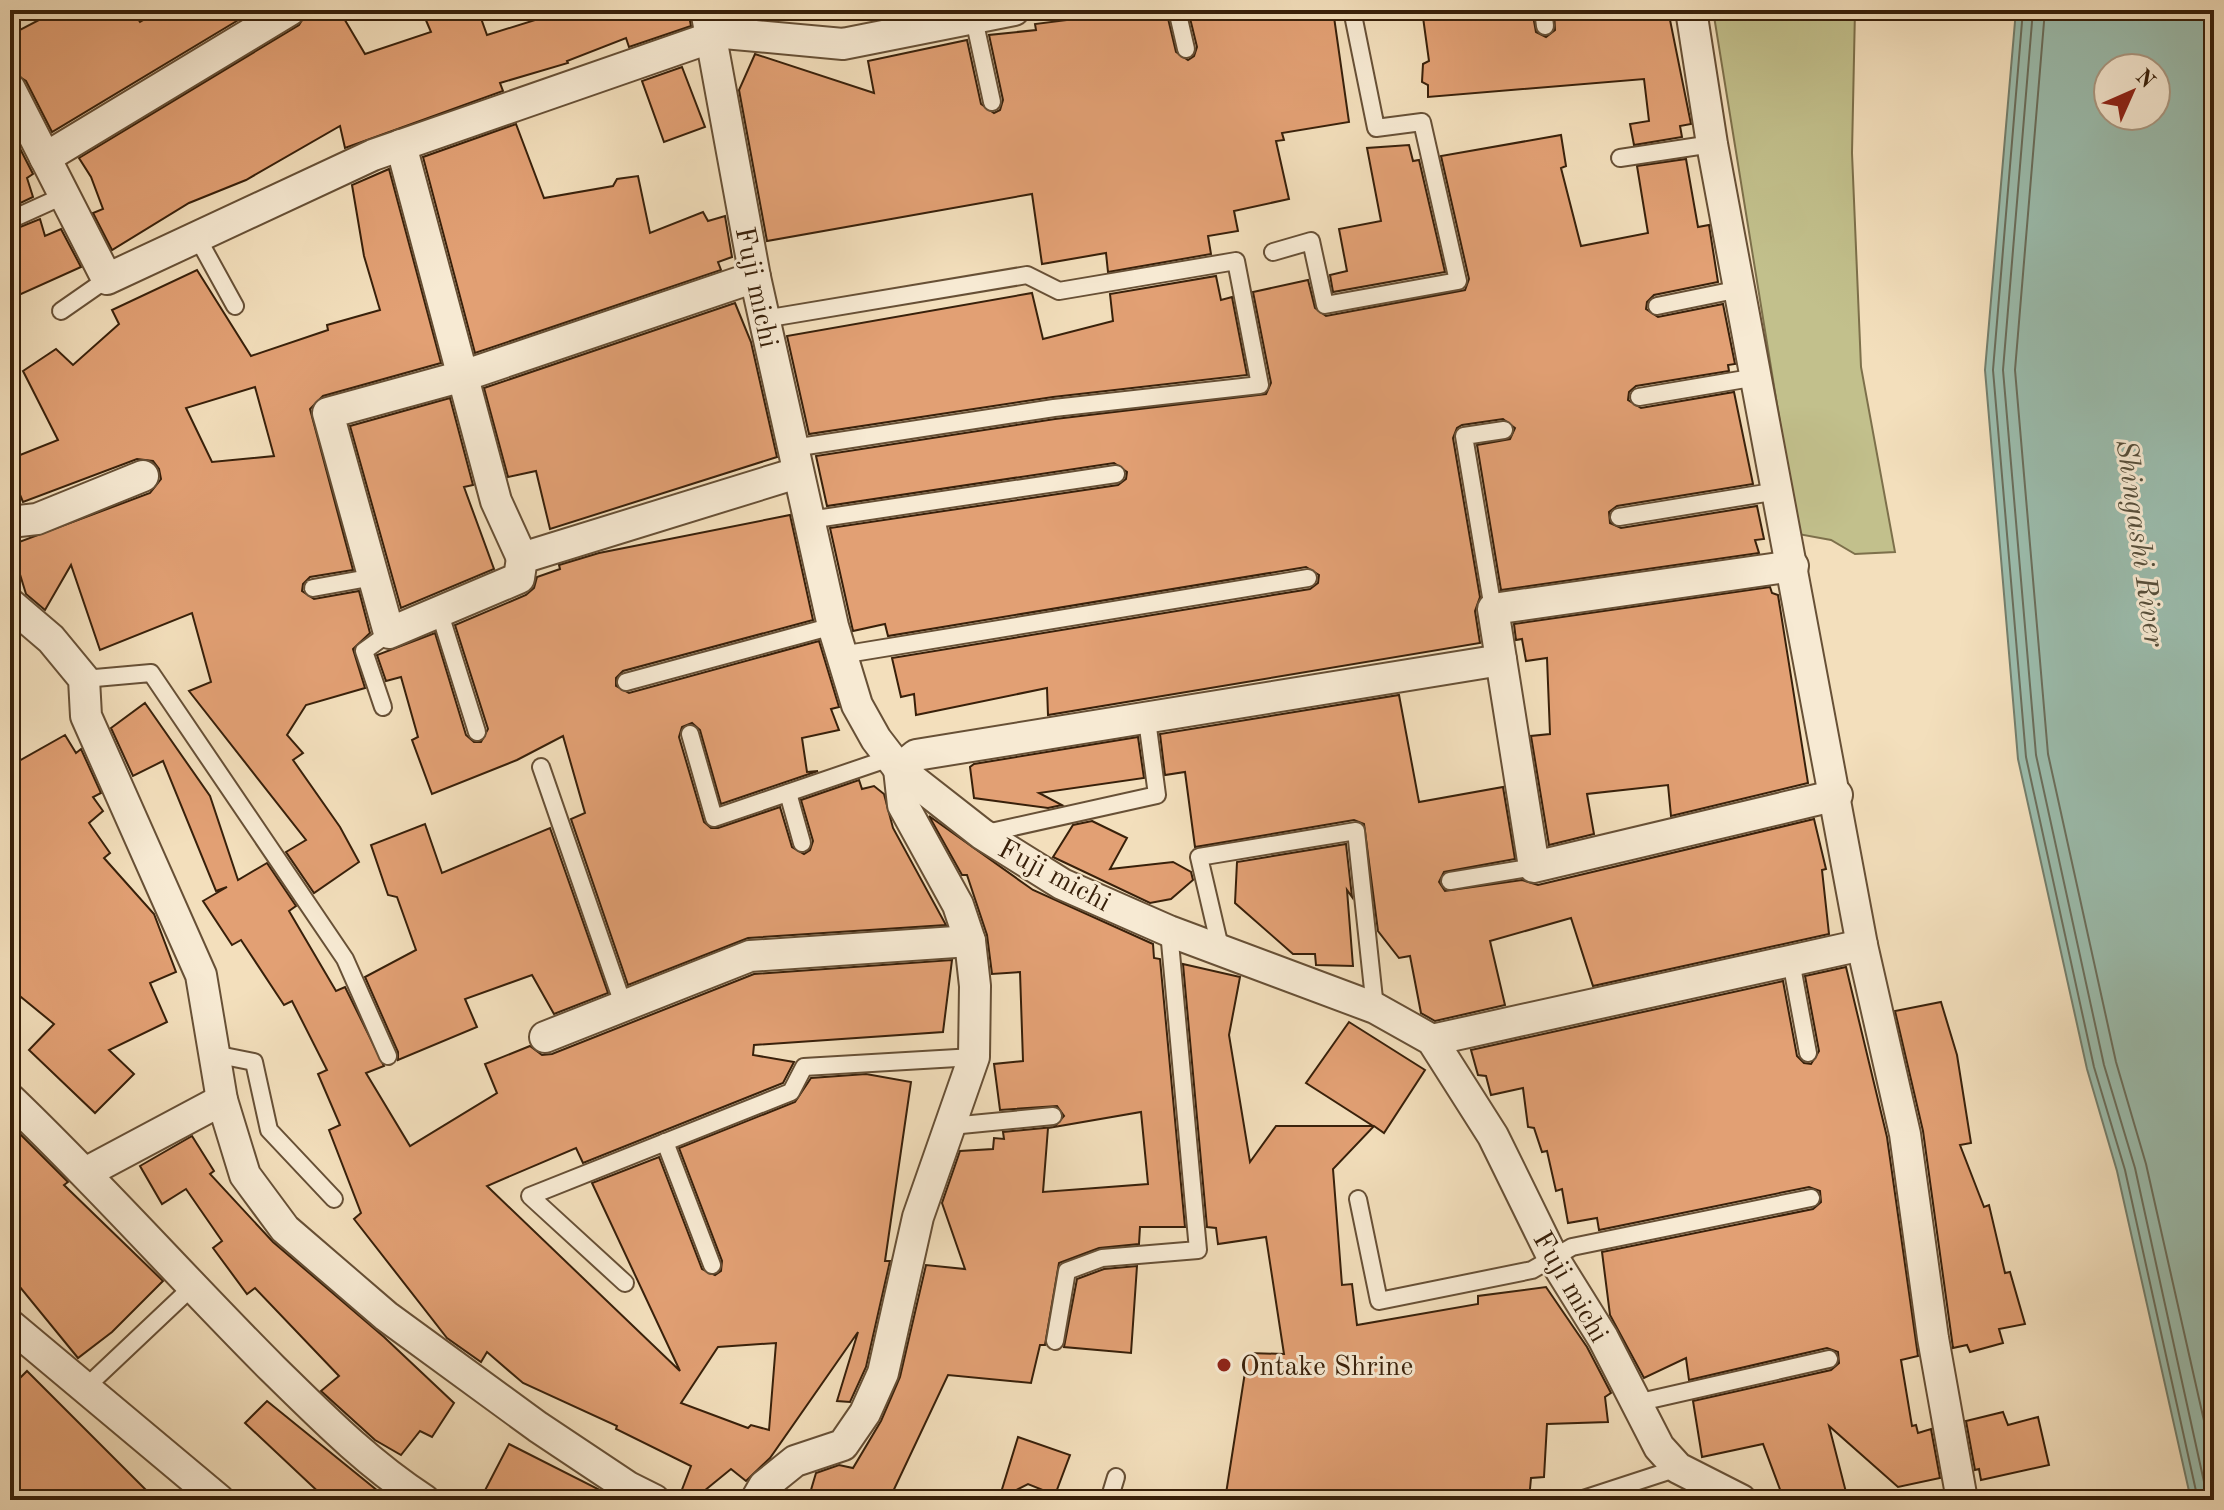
<svg xmlns="http://www.w3.org/2000/svg" width="2224" height="1510" font-family="'Old Standard TT',serif">
	<style>
		.green { fill: #c2c08c; stroke: #7d704b; stroke-width: 2 }
		.water { fill: #9bbdae; stroke: #737e6c; stroke-width: 2; fill-rule: evenodd }
		.lines { fill: none; stroke-linecap: round; stroke-linejoin: round }
		.shore { stroke: #6a6e5c; stroke-width: 2 }
		.building { fill: #e2a074; stroke: #38200a; stroke-width: 2; fill-rule: evenodd }
		.service-casing { stroke: #675036; stroke-width: 20 }
		.minor-casing { stroke: #675036; stroke-width: 34 }
		.service { stroke: #f7ead3; stroke-width: 16 }
		.minor { stroke: #f7ead3; stroke-width: 30 }
		.poi-dot { fill: #8f2418; stroke: #f7ead3; stroke-width: 3 }
		.labels { text-anchor: middle; stroke-width: 6; stroke-linejoin: round; paint-order: stroke }
		.street-label { font-size: 28px; fill: #38200a; stroke: #f7ead3 }
		.poi-label { font-size: 28px; fill: #38200a; stroke: #f7ead3; text-anchor: start }
		.water-label { font-size: 30px; font-style: italic; fill: #564f3b; stroke: #f7ead3 }
	</style>
	<rect width="100%" height="100%" fill="#f3dfbc"/>
	<filter id="stains"><feTurbulence type="fractalNoise" baseFrequency=".0025" numOctaves="4"/><feColorMatrix values="0 0 0 0 .2 0 0 0 0 .09 0 0 0 0 .02 0 0 0 .5 -.17"/></filter>
	<radialGradient id="worn" r=".72"><stop offset=".6" stop-color="#630" stop-opacity="0"/><stop offset="1" stop-color="#630" stop-opacity=".3"/></radialGradient>
	<path class="green" d="M1713,10h142l-3,143 9,214 34,185 -40,2 -24,-14 -33,-6z"/>
	<path class="water" d="M2016,10h198l-4,445 4,43v1002h-23l-74,-329 -30,-102 -69,-310 -33,-389zM2108,68h48v48h-48z"/>
	<g class="lines">
		<g class="shore">
			<path d="M2023,10l-30,360 33,387 68,310 31,103 73,330"/>
			<path d="M2033,10l-30,360 33,385 68,310 31,103 73,332"/>
			<path d="M2045,10l-30,360 33,384 68,308 30,102 68,301"/>
		</g>
	</g>
	<g class="building">
		<path d="M58,10h74l8,12 20,-12h95l-203,122 -26,-51 -16,-10v-36z"/>
		<path d="M308,10h31l26,44 66,-22 -6,-14 22,-8h31l9,25 80,-25h121l3,16 -62,21 -3,-9 -59,23 1,2 -68,20 3,8 -158,57 -5,-22 -94,54 -57,23 -77,47 -19,-37 10,-4 -12,-32 -12,-19 220,-133z"/>
		<path d="M1146,10h20l10,42 12,8 6,-4 3,-9 -9,-37h145l16,112 -67,11 2,7 -8,1 13,58 -55,12 4,20 -30,5 3,18 -103,18 -2,-19 -64,11 -10,-70 -265,47 -28,-151 16,-36 119,39 -6,-32 99,-21 14,64 13,9 6,-3 3,-10 -14,-65 47,-5 -1,-6z"/>
		<path d="M1422,10h110l4,22 10,5 9,-7 -1,-20h114l23,114 -11,2 2,11 -48,8 -4,-21 19,-3 -5,-42 -216,18v-12l-6,-3 1,-18 6,-3z"/>
		<path d="M682,67l23,60 -41,15 -22,-61z"/>
		<path d="M516,124l28,74 69,-12 4,-7 21,-3 12,57 53,-21 5,9 17,-5 7,41 -14,5 3,8 -246,83 -52,-196z"/>
		<path d="M10,129l23,45 -6,4 6,19 -23,11z"/>
		<path d="M1561,135l5,31 -5,2 20,78 67,-13 -11,-67 49,-7 12,68 11,-2 9,57 -64,13 -7,7 -1,7 12,8 65,-13 12,60 -7,1 1,6 -93,15 -7,6 -1,8 13,8 93,-16 19,92 -136,22 -8,6 1,11 11,5 136,-22 7,33 -9,1 4,13 -258,37 -24,-145 33,-6 5,-11 -12,-9 -41,6 -5,3 -4,10 27,159 -5,14 5,32 -432,72 -1,-27 -131,27 -2,-21 -13,3 -9,-39 418,-69 8,-6 1,-8 -13,-8 -418,69 -3,-12 -32,7 -23,-103 288,-43 8,-6 1,-7 -13,-9 -287,43 -11,-50 239,-37 211,-25 5,-11 -18,-91 55,-12 7,28 11,8 139,-26 4,-11 -28,-123z"/>
		<path d="M1409,145l4,16 6,-1 26,112 -112,20 -3,-17 17,-4 -8,-42 42,-8 -14,-73z"/>
		<path d="M389,169l52,194 -118,33 -13,13 43,161 -43,7 -7,7 -1,7 12,8 45,-8 11,42 -17,16 12,39 -59,17 -19,30 16,18 -10,7 47,67 19,35 -45,31 -28,-41 20,-12 -117,-149 22,-9 -19,-69 -92,37 -29,-85 -26,45 -19,-16 -15,-49 139,-52 11,-14 -2,-10 -6,-8 -16,-2 -114,43 -13,-31v-12l48,-19 -35,-69 33,-22 17,16 46,-41 -7,-14 85,-40 54,86 77,-26 -1,-5 53,-15 -16,-54 -12,-71zM255,387l19,69 -62,6 -26,-54z"/>
		<path d="M40,219l5,17 16,-7 20,38 -71,32v-68z"/>
		<path d="M1216,276l5,24 11,-3 15,78 -194,22 -244,37 -22,-98 245,-43 11,46 70,-18 -3,-27z"/>
		<path d="M735,303l16,39 26,115 -227,72 -14,-58 -28,6 -24,-89z"/>
		<path d="M450,398l23,87 -9,2 30,82 -93,39 -51,-182z"/>
		<path d="M790,515l23,105 -190,51 -7,7v8l13,7 190,-52 20,66 -8,2 8,21 -37,8 5,34 11,-1 -97,33 -21,-74 -8,-7 -10,4 -3,10 25,85 7,6h7l62,-21 12,40 12,7 6,-4 3,-9 -12,-41 58,-20 3,9 12,-3 10,8 9,34 53,97 -198,13 -120,47 -57,-166 14,-6 -22,-77 -46,24 -85,34 -20,-54 6,-3 -17,-60 -15,4 -9,-26 58,-22 31,102 8,7h7l7,-13 -33,-104 71,-30 8,-7 3,-11 23,-8 -1,-4 40,-12z"/>
		<path d="M1770,587l2,6 6,2 30,188 -137,33 -3,-31 -81,9 7,40 -45,11 -18,-109 19,-2 -3,-76 -21,3 -4,-22 -6,1 -2,-16z"/>
		<path d="M1399,695l20,107 84,-15 12,72 -71,13 -5,10 6,9 77,-11 16,5 276,-66 12,50 -4,1 7,64 -236,52 -22,-68 -81,23 15,64 -70,16 -14,-8 -11,-57 -11,2 -21,-27 -14,-107 -10,-4 -159,27 -10,-75 -20,3 -5,-41z"/>
		<path d="M145,703l65,93 28,84 29,-17 29,43 -7,5 47,80 9,-4 39,79 -18,7 44,73 87,-53 -12,-29 45,-18 12,9 10,-1 202,-80 198,-14 -9,72 -189,13 -1,10 41,7 -11,21 -200,80 -7,-15 -89,38 193,185 -88,-188 67,-26 43,112 13,6 6,-4 1,-10 -43,-113 116,-46 16,-24 55,-4 45,8 -26,179h5l-24,106 -16,35 -13,-1 21,-69 -88,126 -24,23 -15,-12 -38,31h-15l13,-34 -75,-37 1,-3 -94,-43 -36,-31 -6,10 -34,-24 -93,-119 7,-6 -32,-83 11,-5 -22,-51 9,-4 -35,-69 -8,4 -43,-65 -9,5 -29,-44 24,-14 -11,4 -53,-130 -30,15 -22,-48zM776,1343l-7,87 -18,-5 -3,3 -67,-25 37,-56z"/>
		<path d="M65,735l11,18 5,-4 20,44 -8,4 10,14 -14,12 21,30 -6,5 50,56 22,58 -26,11 17,39 -58,28 25,24 -39,39 -66,-63 25,-26 -44,-36v-222z"/>
		<path d="M1138,737l6,41 -105,15 23,12 -14,3 -74,-10 -4,-31 4,-3z"/>
		<path d="M929,816l104,74 120,54 1,14 6,1 25,268h-45l-1,17 -40,4 -40,15 -14,82h-5l-9,38 -83,-8 -59,125h-81l8,-27 23,-8 14,3 28,-47 19,-44 26,-112 39,4 -23,-66 18,-52 33,-2 1,-11 10,1 -1,-7 51,-5 -6,1 -5,64 105,-8 -7,-72 -87,15 10,-11 -7,-10 -57,4 -6,-46 29,-3 -3,-89 -28,2 -5,-39 -20,-60h-5z"/>
		<path d="M1092,821l35,17 -17,31 63,-7 18,10 2,8 -22,19 -21,4 -97,-46 20,-32z"/>
		<path d="M425,824l17,49 108,-45 58,165 -54,21 -22,-39 -67,24 12,28 -79,33v-8l-33,-75 51,-27 -19,-53 -9,-2 -17,-50z"/>
		<path d="M1346,844l6,53 -5,-7 6,76 -37,-1 -1,-11h-22l-58,-51 2,-41z"/>
		<path d="M1183,964l57,13 -11,58 21,127 26,-36h97l-67,-43 43,-61 76,48 -41,63 -10,-7 -41,43 9,116 10,-1 5,41 121,-21v-8l68,-9 41,60 24,46 -6,4 3,25 -61,2 -3,53 -13,1 -2,22h-304l23,-147 36,1 -18,-117 -48,7 -2,-16 -9,-1z"/>
		<path d="M1846,967l41,170 31,219 -17,4 11,66 4,-1 2,8 13,-4 9,49 -42,9 -69,-61 19,74h-24l-6,-6 -17,6h-17l-21,-56 -61,13 -9,-56 138,-31 8,-7 -1,-11 -11,-4 -138,32 -3,-22 -42,20 -34,-63 -8,-63 211,-43 8,-7 -1,-11 -11,-4 -210,43 -2,-12 -29,5 -6,-34 -6,2 -9,-40 -5,1 -8,-24 -6,-1 -5,-39 -32,7 -5,-19 -8,-1 -7,-25 312,-69 14,75 7,7 7,1 8,-13 -14,-75z"/>
		<path d="M1941,1002l16,53 14,88 -11,2 24,62 5,-2 16,68 5,-1 15,52 -26,5 4,14 -33,9 -3,-7 -14,3 -30,-217 -28,-120z"/>
		<path d="M10,1124l58,58 -4,3 99,96 -51,51 -34,26 -68,-83z"/>
		<path d="M192,1136l22,35 -4,3 63,68 111,95 70,66 -22,34 -12,-6 -19,24 -26,-15 -54,-49 18,-15 -84,-88 -8,6 -34,-46 9,-7 -36,-52 -24,15 -22,-38z"/>
		<path d="M1137,1266l-6,87 -67,-6 13,-68 27,-10z"/>
		<path d="M27,1371l129,129h-146v-112z"/>
		<path d="M267,1401l122,99h-62l-82,-77z"/>
		<path d="M2003,1412l5,13 30,-8 11,48 -68,15 -2,-11 -4,1 -9,-49z"/>
		<path d="M1018,1437l52,18 -15,40 -27,-11 -29,15z"/>
		<path d="M509,1444l91,46 15,10h-135z"/>
	</g>
	<g class="lines">
		<g class="service-casing">
			<g id="service">
				<path d="M1177,10l9,39"/>
				<path d="M1543,10l2,16"/>
				<path d="M974,19l18,83"/>
				<path d="M1620,158l92,-14"/>
				<path d="M10,220l53,-24"/>
				<path d="M197,237l38,69"/>
				<path d="M1273,252l38,-11 14,64 133,-24 -36,-159 -46,6 -24,-118"/>
				<path d="M1657,306l83,-17"/>
				<path d="M61,311l46,-32"/>
				<path d="M764,319l263,-44 32,16 177,-30 24,124 -206,23 -261,40"/>
				<path d="M1639,397l118,-20"/>
				<path d="M1619,517l159,-26"/>
				<path d="M809,520l307,-46"/>
				<path d="M313,588l61,-11"/>
				<path d="M1493,609l-29,-173 40,-6"/>
				<path d="M440,614l37,118"/>
				<path d="M841,655l467,-77"/>
				<path d="M84,679l67,-6 194,286 43,97"/>
				<path d="M626,682l207,-56"/>
				<path d="M383,707l-19,-56 25,-18"/>
				<path d="M690,734l24,84 176,-60"/>
				<path d="M541,767l83,240"/>
				<path d="M788,793l14,50"/>
				<path d="M982,834l175,-39 -10,-75"/>
				<path d="M1450,881l84,-14"/>
				<path d="M1220,947l-21,-90 157,-26 19,177"/>
				<path d="M1791,961l17,92"/>
				<path d="M214,1054l40,8 15,68 65,69"/>
				<path d="M951,1126l102,-10"/>
				<path d="M665,1142l47,123"/>
				<path d="M1358,1199l21,102 153,-31 40,-23 239,-49"/>
				<path d="M625,1283l-95,-87 261,-104 13,-25 170,-10"/>
				<path d="M1055,1341l12,-70 35,-13 96,-8 -29,-319"/>
				<path d="M84,1389l107,-101"/>
				<path d="M1636,1403l193,-44"/>
				<path d="M1109,1500l7,-23"/>
				<path d="M1580,1500l98,-32"/>
			</g>
		</g>
		<g class="minor-casing">
			<g id="minor">
				<path d="M706,10l49,267 78,349 24,79 19,34 23,30 83,65 80,50 107,47 206,77 57,32 61,96 59,120 51,82 56,109 19,21 63,32"/>
				<path d="M1691,10l21,134 150,801 43,189 28,204 29,162"/>
				<path d="M10,89l97,190 266,-124 351,-122 119,11 171,-34"/>
				<path d="M401,145l95,356 26,57"/>
				<path d="M45,158l245,-148"/>
				<path d="M755,277l-292,99 -135,37 61,220 130,-55 3,-20 275,-85"/>
				<path d="M10,522l27,-3 106,-43"/>
				<path d="M1793,566l-300,43 41,258 303,-72"/>
				<path d="M10,604l41,35 33,40 2,37 115,259 21,125 23,75 40,54 101,87 152,111 90,60 26,13"/>
				<path d="M545,1037l205,-81 220,-15"/>
				<path d="M1432,1040l430,-95"/>
				<path d="M10,1099c91,87 174,181 263,270 48,47 94,94 151,131"/>
				<path d="M87,1172l135,-72"/>
				<path d="M10,1325l209,175"/>
				<path d="M756,1500l8,-14 31,-25 48,-16 22,-32 18,-40 35,-156 56,-160 1,-71 -5,-45 -12,-36 -55,-100 -4,-36 17,-14 585,-95"/>
			</g>
		</g>
		<use href="#service" class="service"/>
		<use href="#minor" class="minor"/>
	</g>
	<circle class="poi-dot" cx="1224" cy="1365" r="8"/>
	<g class="labels">
		<g class="street-label">
			<text transform="translate(758 287) rotate(78)" y="10">Fuji michi</text>
			<text transform="translate(1055 874) rotate(28)" y="10">Fuji michi</text>
			<text transform="translate(1572 1286) rotate(60)" y="10">Fuji michi</text>
		</g>
		<g class="poi-label">
			<text x="1240" y="1375">Ontake Shrine</text>
		</g>
		<g class="water-label">
			<text transform="translate(2141 543) rotate(82)" y="10">Shingashi River</text>
		</g>
	</g>
	<rect width="2224" height="1510" fill="none" stroke="#f3dfbc" stroke-width="40"/>
	<rect x="12" y="12" width="2200" height="1486" fill="none" stroke="#38200a" stroke-width="4"/>
	<rect x="20" y="20" width="2184" height="1470" fill="none" stroke="#38200a" stroke-width="2"/>
	<g transform="translate(2132 92) rotate(45)"><circle r="38" fill="#f7ead3" stroke="#ab9983" stroke-width="2"/>
	<path d="M0-6L14 30L0 20L-14 30Z" fill="#8f2418"/>
	<text y="-12" font-size="22" font-weight="bold" text-anchor="middle" fill="#38200a">N</text>
	</g>
	<rect width="100%" height="100%" filter="url(#stains)"/>
	<rect width="100%" height="100%" fill="url(#worn)"/>
</svg>
